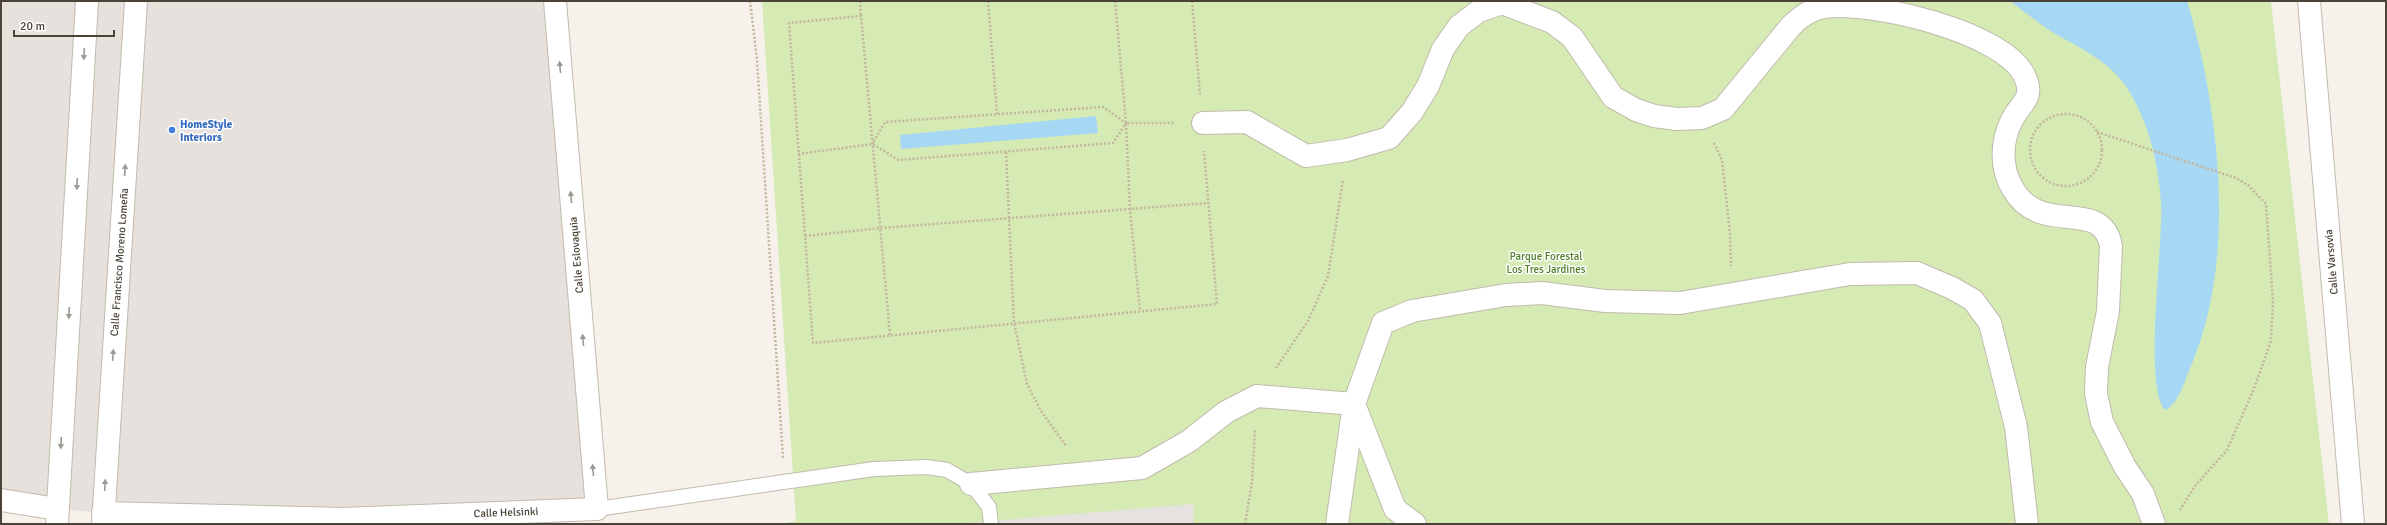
<svg xmlns="http://www.w3.org/2000/svg" width="2387" height="525" font-family="Signika,sans-serif">
	<style>
		.industrial { fill: #e6e1dc }
		.green { fill: #d5ebb3 }
		.parking { fill: #e5e2df }
		.water { fill: #a7d8f3 }
		.lines { fill: none; stroke-linecap: round; stroke-linejoin: round }
		.lane-casing { stroke: #c2baad; stroke-width: 16 }
		.street-casing { stroke: #c2baad; stroke-width: 24 }
		.path { stroke: #c4b59e; stroke-width: 2.5; stroke-dasharray: 2 2; stroke-linecap: butt }
		.lane { stroke: #fff; stroke-width: 14 }
		.street { stroke: #fff; stroke-width: 22 }
		.oneway { fill: #9c9892 }
		.shop-dot { fill: #3f7fe0; stroke: #fff; stroke-width: 1.5 }
		.labels { text-anchor: middle; stroke-width: 3; stroke-linejoin: round; paint-order: stroke }
		.shop-label { font-size: 11px; font-weight: bold; fill: #366cbe; stroke: #fff; text-anchor: start }
		.street-label { font-size: 11px; fill: #4b4338; stroke: #fff }
		.park-label { font-size: 11px; fill: #4e8028; stroke: #fff }
	</style>
	<rect width="100%" height="100%" fill="#f6f2eb"/>
	<path class="industrial" d="M1,1h554l42,508 -494,4 -46,-4 -56,-9z"/>
	<path class="green" d="M762,1h1509l58,523h-1549l16,-3z"/>
	<path class="parking" d="M1193,504l1,20h-240z"/>
	<g class="water">
		<path d="M2010,1h177c33,109 50,258 4,365 -7,16 -11,35 -25,44 -24,-17 -2,-172 -5,-208 -3,-41 -13,-83 -36,-117 -18,-26 -50,-39 -76,-55 -13,-9 -26,-19 -39,-29z"/>
		<path d="M1096,116l2,17 -197,16 -1,-14z"/>
	</g>
	<g class="lines">
		<g class="lane-casing">
			<path id="lane" d="M597,509l277,-40 53,-2 20,3 24,14 18,23 2,17"/>
		</g>
		<g class="street-casing">
			<g id="street">
				<path d="M2309,1l44,523"/>
				<path d="M1203,123l44,-1 59,34 41,-6 42,-12 23,-26 16,-26 15,-37 16,-23 20,-15 23,-8 50,19 20,15 41,60 23,13 18,6 23,3 25,-1 21,-9 68,-83c9,-9 21,-17 33,-19 45,-7 182,25 201,70 10,22 -5,26 -13,43 -11,21 -12,48 1,69 28,49 89,7 98,57l-3,65 -11,56 -1,27 6,28 23,45 18,27 11,30"/>
				<path d="M971,484l171,-16 47,-27 37,-29 31,-16 97,8 -17,120"/>
				<path d="M1,500l56,9"/>
				<path d="M103,513l239,6 255,-10 -42,-508"/>
				<path d="M57,524l30,-523"/>
				<path d="M103,524l33,-523"/>
				<path d="M1415,524l-20,-15 -41,-105 29,-81 29,-12 94,-16 36,-2 63,8 75,2 170,-29 67,-1 35,15 21,12 17,23 26,104 11,97"/>
			</g>
		</g>
		<g class="path">
			<path d="M750,1l7,59 26,398"/>
			<path d="M860,1l1,15"/>
			<path d="M988,1l9,113"/>
			<path d="M1115,1l11,122h48"/>
			<path d="M1192,1l8,93"/>
			<circle cx="2066" cy="150" r="36"/>
			<path d="M1126,124l4,85 10,102"/>
			<path d="M2097,132l139,46 13,8 17,18 7,97 -2,40 -18,50 -26,59 -32,36 -15,24"/>
			<path d="M1714,143l8,17 8,73 1,33"/>
			<path d="M1006,152l8,171 13,61 14,27 25,35"/>
			<path d="M798,154l75,-10 25,16 215,-17 13,-20 -23,-16 -218,15 -12,21"/>
			<path d="M805,236l76,-8 327,-25"/>
			<path d="M890,335l-29,-319 -72,7 24,320 404,-39 -13,-153"/>
			<path d="M1276,368l32,-47 20,-45 15,-96"/>
			<path d="M1245,524l7,-42 3,-53"/>
		</g>
		<use href="#lane" class="lane"/>
		<use href="#street" class="street"/>
	</g>
	<defs><path id="oneway-solid" d="M-6-.8H1V-3.2L6.5 0L1 3.2V.8H-6Z"/></defs>
	<g class="oneway">
		<use href="#oneway-solid" transform="translate(84 54) rotate(93)"/>
		<use href="#oneway-solid" transform="translate(560 67) rotate(-95)"/>
		<use href="#oneway-solid" transform="translate(125 170) rotate(-86)"/>
		<use href="#oneway-solid" transform="translate(77 184) rotate(93)"/>
		<use href="#oneway-solid" transform="translate(571 197) rotate(-95)"/>
		<use href="#oneway-solid" transform="translate(69 313) rotate(93)"/>
		<use href="#oneway-solid" transform="translate(583 340) rotate(-95)"/>
		<use href="#oneway-solid" transform="translate(113 355) rotate(-86)"/>
		<use href="#oneway-solid" transform="translate(61 443) rotate(93)"/>
		<use href="#oneway-solid" transform="translate(593 470) rotate(-95)"/>
		<use href="#oneway-solid" transform="translate(105 485) rotate(-87)"/>
	</g>
	<circle class="shop-dot" cx="172" cy="130" r="4"/>
	<g class="labels">
		<g class="shop-label">
			<text x="180" y="128">HomeStyle<tspan x="180" dy="13">Interiors</tspan></text>
		</g>
		<g class="street-label">
			<text transform="translate(576 255) rotate(-95)" y="4">Calle Eslovaquia</text>
			<text transform="translate(119 262) rotate(-86)" y="4">Calle Francisco Moreno Lomeña</text>
			<text transform="translate(2331 262) rotate(-95)" y="4">Calle Varsovia</text>
			<text transform="translate(506 512) rotate(-2)" y="4">Calle Helsinki</text>
		</g>
		<g class="park-label">
			<text x="1546" y="260">Parque Forestal<tspan x="1546" dy="13">Los Tres Jardines</tspan></text>
		</g>
	</g>
	<rect width="2387" height="525" fill="none" stroke="#4b4338" stroke-width="4"/>
	<path d="M14 30v6h100v-6" fill="none" stroke="#4b4338" stroke-width="2"/>
	<text x="20" y="30" font-size="12" fill="#4b4338" stroke="#ffffff" stroke-width="3" paint-order="stroke">20 m</text>
</svg>
